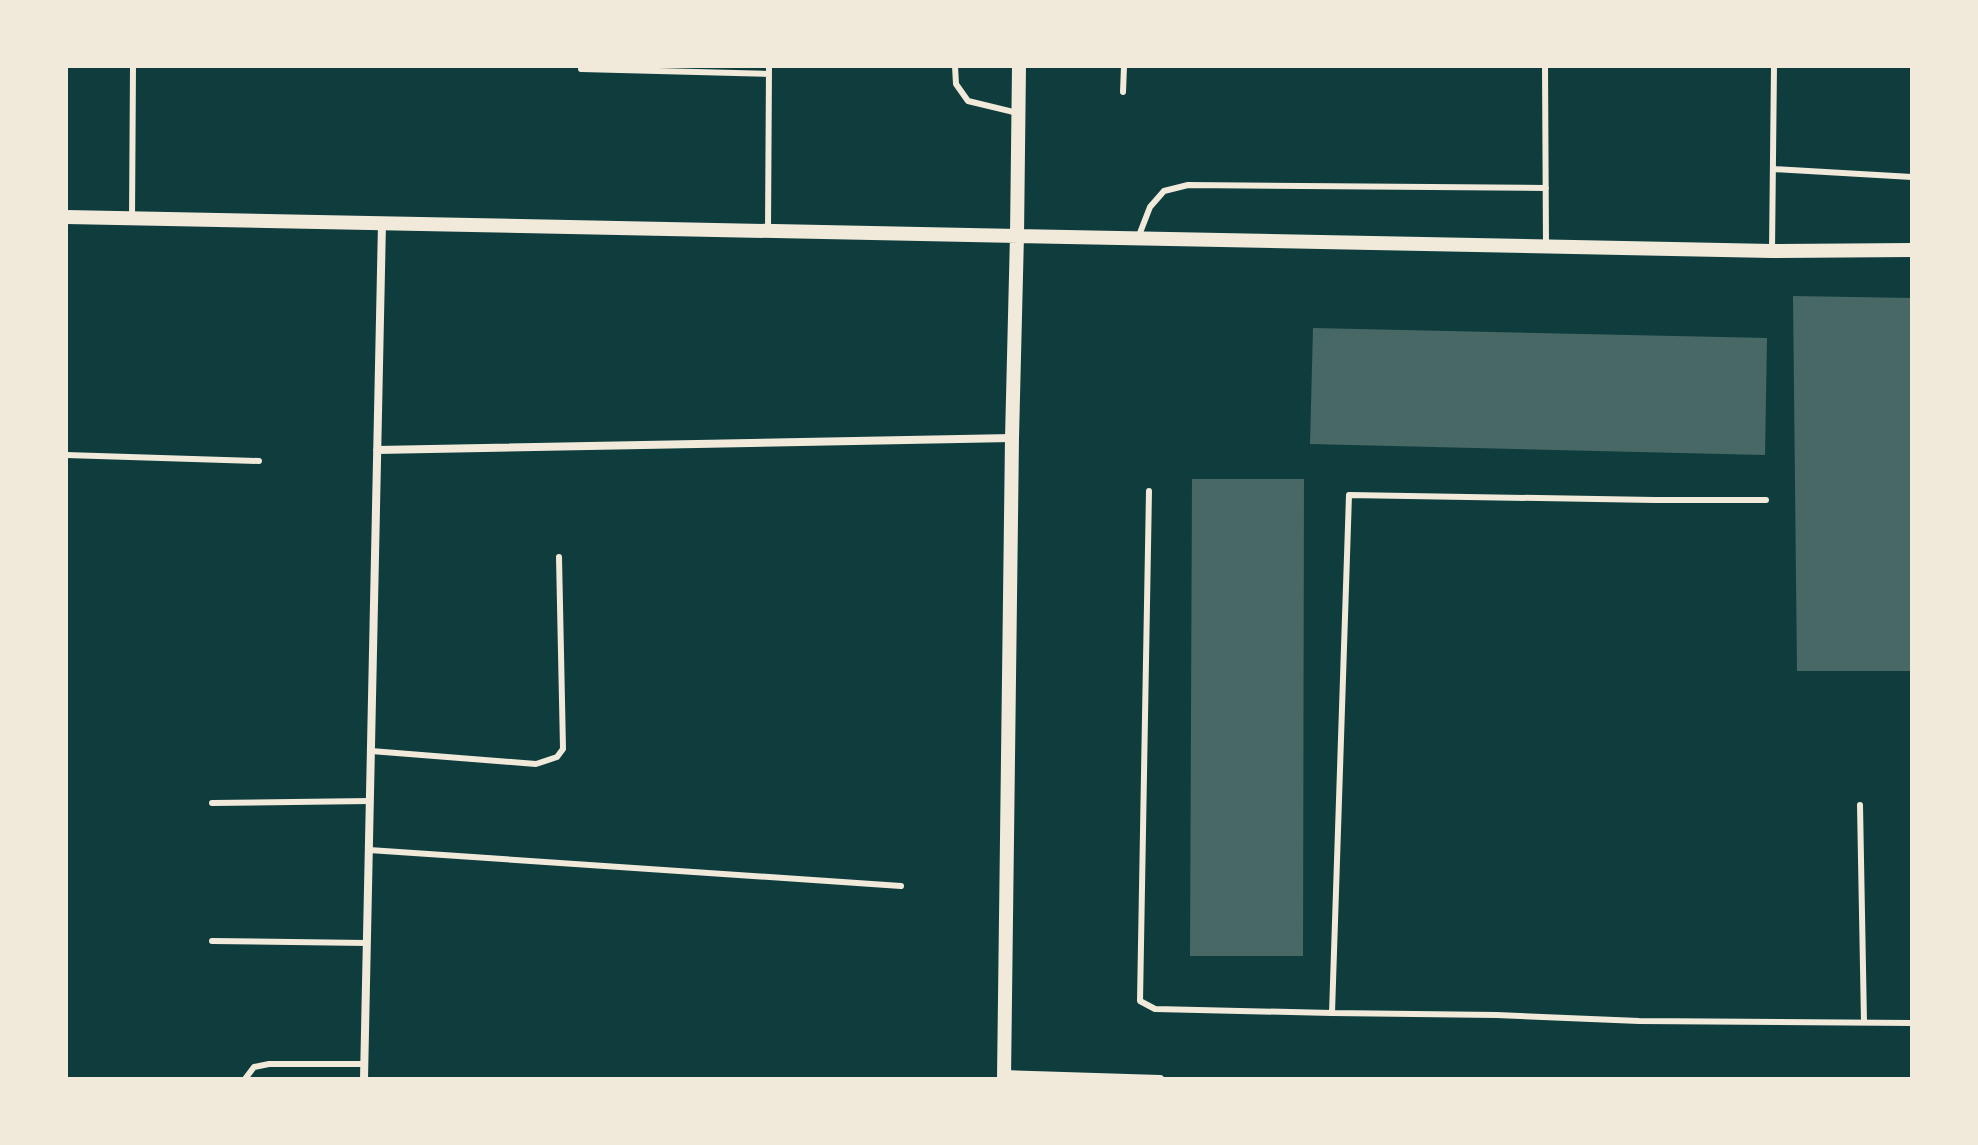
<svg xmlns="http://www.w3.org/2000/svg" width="1978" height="1145" font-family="'Nunito Sans',sans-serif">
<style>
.building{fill:#486865}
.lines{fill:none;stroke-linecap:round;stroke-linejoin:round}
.service{stroke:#f1e9da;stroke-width:6}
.minor{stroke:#f1e9da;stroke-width:8}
.tertiary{stroke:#f1e9da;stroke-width:14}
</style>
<rect width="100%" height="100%" fill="#0f3d3e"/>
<path class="building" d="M1793 296 1912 298V671H1797Z
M1313 328 1767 338 1765 455 1310 444Z
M1192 479H1304L1303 956H1190Z"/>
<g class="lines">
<path class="service" d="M955 66 956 84 968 101 1018 113
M1545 66 1546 246
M581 69 769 74
M1123 92 1124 66
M1773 169 1912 177
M132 218 133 66
M768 230 769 66
M1138 238 1150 207 1164 191 1188 185 1546 188
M1772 250 1774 66
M66 455 259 461
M1149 491 1140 1001 1155 1009 1332 1013
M1766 500H1655L1349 495 1332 1013 1497 1015 1639 1021 1912 1023
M371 751 536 764 557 757 563 749 559 557
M212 803 370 801
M1860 805 1864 1022
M369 850 901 886
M212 941 367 943
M245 1079 254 1067 269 1064H365"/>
<path class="minor" d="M377 450 1012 438
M1004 1074 1160 1079
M364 1079 382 223"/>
<path class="tertiary" d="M66 217 1772 251 1912 250
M1004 1079 1012 438 1017 235 1019 66"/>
</g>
<rect width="1978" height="1145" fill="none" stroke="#f1e9da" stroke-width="136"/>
</svg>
